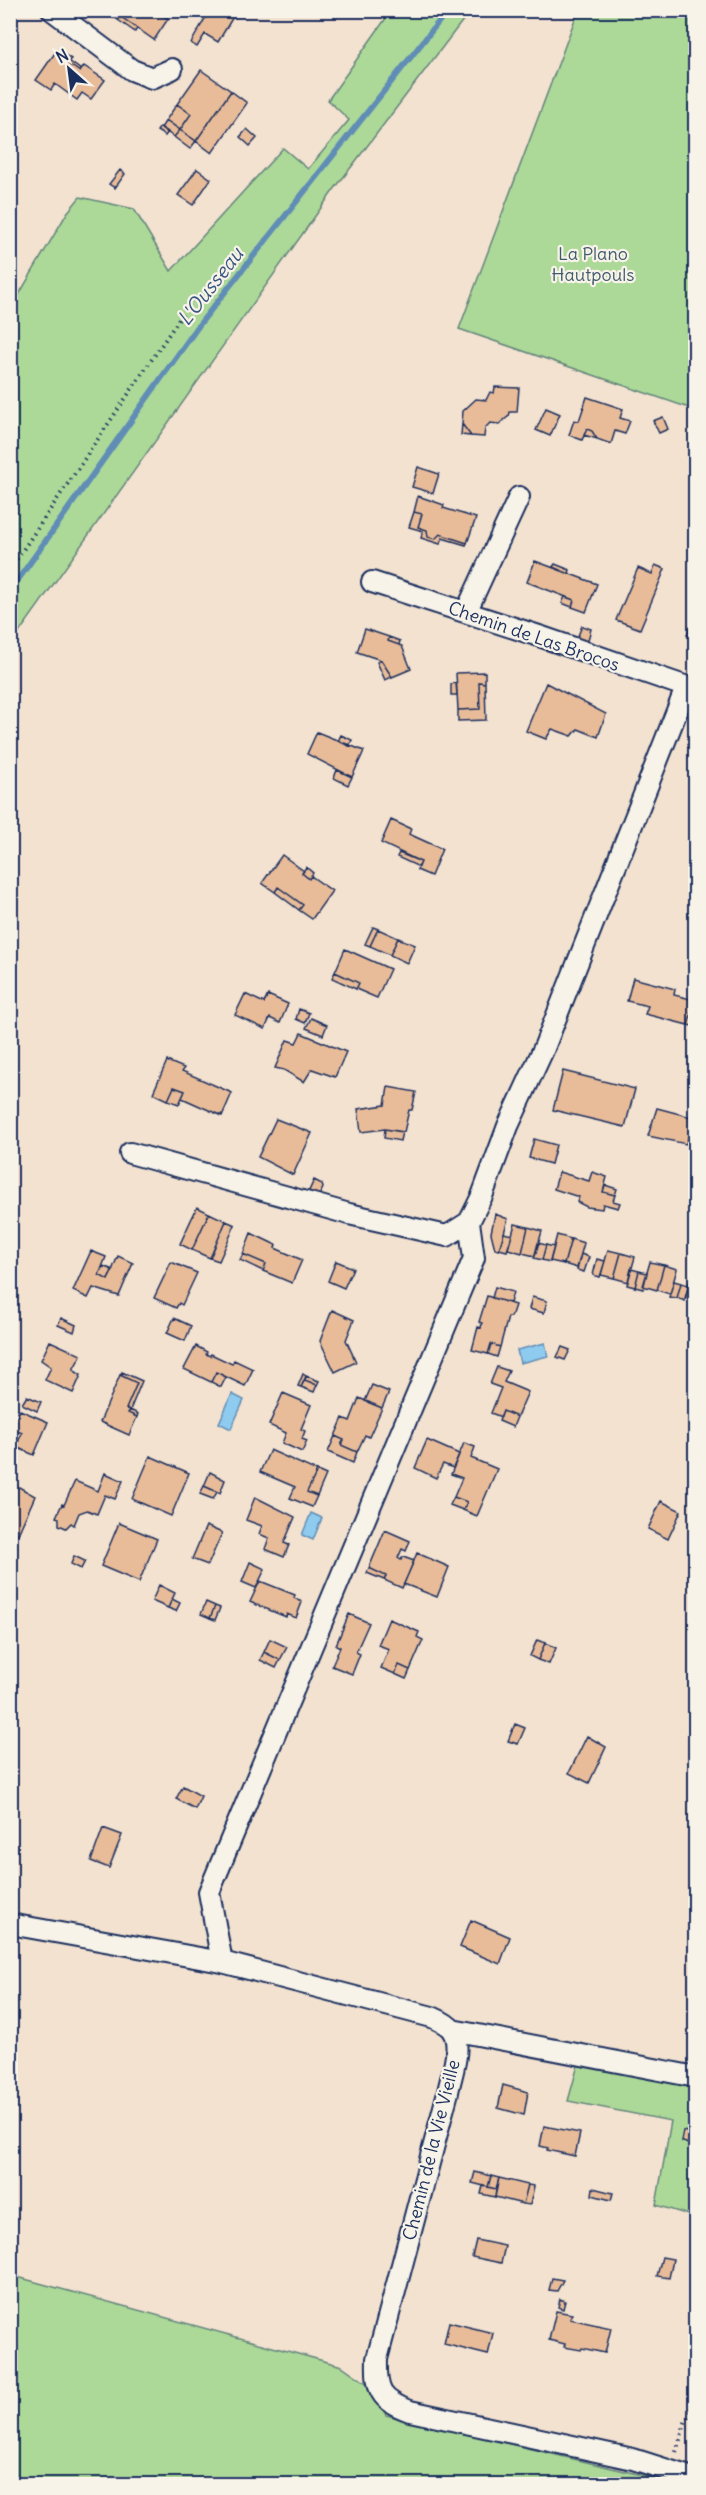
<svg xmlns="http://www.w3.org/2000/svg" width="706" height="2495" font-family="Delius,sans-serif">
<style>
.green{fill:#acd998;stroke:#64847b;stroke-width:1.5}
.water{fill:#8fcbef;stroke:#618db5;stroke-width:1.5}
.lines{fill:none;stroke-linecap:round;stroke-linejoin:round}
.stream{stroke:#618db5;stroke-width:6}
.building{fill:#e9bc99;stroke:#1b2f5e;stroke-width:1.5}
.street-casing{stroke:#1b2f5e;stroke-width:24}
.path{stroke:#1b2f5e;stroke-width:4;stroke-dasharray:1.5 4.5;stroke-linecap:butt}
.street{stroke:#f7f3e8;stroke-width:20}
.labels{text-anchor:middle;dominant-baseline:central;stroke-width:4.5;stroke-linejoin:round;paint-order:stroke}
.park-label{font-size:18px;fill:#3f5a6c;stroke:#f7f3e8}
.street-label{font-size:18px;fill:#1b2f5e;stroke:#f7f3e8}
.water-label{font-size:20px;font-style:italic;fill:#385682;stroke:#f7f3e8}
</style>
<rect width="100%" height="100%" fill="#f3e2d0"/>
<filter id="ink" filterUnits="userSpaceOnUse"><feTurbulence type="fractalNoise" baseFrequency=".0167" numOctaves="2"/><feDisplacementMap in="SourceGraphic" scale="12" xChannelSelector="R" yChannelSelector="G"/><feConvolveMatrix kernelMatrix="1 2 1 2 8 2 1 2 1" color-interpolation-filters="sRGB"/></filter>
<g filter="url(#ink)">
<path class="green" d="M391 11H470L333 191 11 644V308L67 213 80 197 134 209 171 271 283 148 308 169 349 120 328 100Z
M578 11H695V410L459 329Z
M578 2065 695 2086V2217L656 2205 671 2121 568 2101Z
M10 2275 342 2366 369 2385 386 2415 680 2484H11Z"/>
<path class="water" d="M545 1343 548 1356 520 1363 517 1350Z
M232 1394 244 1400 231 1429 219 1423Z
M311 1513 322 1518 313 1540 302 1535Z"/>
<g class="lines">
<path class="stream" d="M10 591 199 325 448 10"/>
</g>
<path class="building" d="M104 10H156L168 19 154 40 121 17 118 20Z
M210 10H237L218 42 205 34 197 47 191 43Z
M121 17 137 28 135 32 118 20Z
M57 50 71 59 67 63 80 72 84 66 105 80 91 99 82 93 77 100 55 84 51 90 36 80Z
M69 61 81 70 80 72 67 63Z
M201 70 231 91 196 141 180 130 191 114 177 104Z
M231 91 247 103 212 153 196 141Z
M177 104 191 114 180 130 166 120Z
M166 120 180 130 174 137 161 128Z
M160 127 168 132 165 136 157 131Z
M247 129 257 138 250 146 240 137Z
M180 130 196 141 190 149 174 137Z
M197 169 211 179 193 205 178 195Z
M120 170 125 174 115 188 109 184Z
M495 387 519 388 517 412H510L509 416 499 424 490 423 485 428 484 437 471 436 462 424 463 411 476 399 486 400 490 392 494 393Z
M587 397 623 409 620 418 630 421 625 434 615 431 611 444 597 439 592 431 587 429 582 440 569 435 574 420 579 421Z
M546 408 560 414 550 436 536 430Z
M663 417 668 429 659 433 653 421Z
M462 424 471 436 461 435Z
M587 429 592 431 597 439 584 435Z
M418 467 439 474 433 493 412 487Z
M418 496 444 505 443 508 476 518 467 543 440 534 435 539 428 537 427 530 418 527 422 514 414 512Z
M414 512 422 514 418 527 427 530 428 537 435 539 440 534 467 543 466 545 442 538 440 544 421 538 423 531 409 527Z
M535 561 597 584 586 612 572 607 574 600 527 582Z
M555 564 570 570 569 574 553 567Z
M655 565 665 569 640 629 616 620 638 568 652 574Z
M565 597 574 600 572 607 562 603Z
M695 615 696 616V638L687 635Z
M582 626 591 629 586 647 575 643Z
M365 629 389 637 388 641 402 646 411 669 392 677 381 660 357 652Z
M389 637 400 641 399 645 388 641Z
M381 660 392 677 385 680 377 662Z
M485 672V683L479 682 480 709 458 710 456 673Z
M479 682 485 683 486 720 458 721V710L480 709Z
M456 683 457 695H451V684Z
M546 683 606 714 598 737 578 729 572 736 552 729 546 739 526 731Z
M317 732 364 751 352 777 307 754Z
M341 735 352 740 349 746 338 741Z
M696 764V781L691 780Z
M337 770 352 777 348 785 334 778Z
M696 814V839L689 837Z
M391 820 411 829 409 834 442 849 431 876 417 870 421 862 381 843Z
M689 837 696 839V844L688 841Z
M399 853 421 862 419 867 397 857Z
M282 855 304 871 302 873 309 879 311 876 332 891 312 919 299 910 303 905 278 887 275 892 262 883Z
M306 867 313 873 309 879 302 873Z
M278 887 303 905 299 910 275 892Z
M373 927 378 929 370 946 365 944Z
M378 929 398 938 390 955 370 946Z
M398 938 415 945 407 963 390 955Z
M345 949 390 969 377 998 356 989 359 983 335 972Z
M335 972 359 983 356 989 332 978Z
M633 978 675 989 674 995 695 1000 688 1025 645 1014 648 1006 627 1001Z
M245 994 264 1003 268 995 288 1004 280 1023 270 1018 265 1029 235 1015Z
M695 1000H696V1027L688 1025Z
M299 1009 309 1013 305 1023 296 1019Z
M311 1018 327 1025 323 1035 306 1028Z
M301 1033 346 1052 335 1077 312 1069 304 1082 284 1070 275 1068 287 1040 296 1043Z
M167 1061 184 1068 182 1071 232 1093 222 1116 182 1098 185 1091 174 1087 168 1100 153 1093Z
M563 1071 635 1089 625 1127 553 1110Z
M174 1087 185 1091 179 1104 168 1100Z
M388 1087 416 1092 412 1110H409L404 1132 385 1129 361 1132 358 1109 385 1105Z
M657 1108 695 1118 686 1144 648 1136Z
M276 1119 312 1133 293 1175 258 1157Z
M385 1129 402 1132 400 1141 384 1138Z
M534 1139 556 1145 551 1164 529 1158Z
M559 1172 589 1181 592 1172 607 1177 603 1192 615 1195 613 1201 620 1203 618 1208 603 1204 602 1209 587 1207 577 1202 579 1197 554 1189Z
M314 1180 322 1184 323 1188 319 1196 309 1191Z
M605 1185 617 1189 615 1195 603 1192Z
M197 1207 209 1213 192 1250 180 1244Z
M209 1213 226 1221 210 1258 192 1250Z
M495 1214 508 1219 499 1250 495 1249 491 1233Z
M226 1221 235 1225 219 1261 210 1258Z
M515 1224 528 1227 522 1253 508 1249Z
M528 1227 542 1231 535 1256 522 1253Z
M251 1233 276 1245 275 1248 302 1260 292 1283 263 1271 266 1264 243 1254Z
M504 1233 512 1235 507 1251 499 1249Z
M557 1235 571 1239 564 1264 550 1261Z
M571 1239 584 1243 577 1268 564 1264Z
M538 1243 546 1245 542 1260 534 1258Z
M546 1245 554 1247 550 1262 542 1260Z
M608 1250 621 1253 614 1278 601 1275Z
M91 1251 106 1257 99 1275 108 1280 118 1256 133 1263 119 1296 93 1288 88 1298 73 1291Z
M621 1253 635 1257 628 1282 614 1278Z
M243 1254 266 1264 263 1271 240 1260Z
M581 1254 589 1257 584 1272 577 1270Z
M597 1259 605 1261 600 1277 593 1275Z
M336 1261 353 1268 344 1288 328 1281Z
M171 1262 197 1273 182 1305 179 1303 176 1308 154 1298Z
M650 1262 664 1265 657 1290 643 1286Z
M664 1265 677 1269 670 1294 657 1290Z
M103 1266 113 1270 108 1280 99 1275Z
M631 1269 639 1271 635 1287 627 1285Z
M639 1271 647 1273 643 1289 635 1287Z
M692 1273 696 1274V1301L685 1298Z
M674 1281 681 1283 677 1298 669 1297Z
M681 1283 689 1285 685 1301 677 1298Z
M495 1287 513 1292 510 1303 492 1298Z
M487 1296 515 1305 511 1317H508L500 1347 491 1344 488 1354 472 1350 478 1327 481 1328 482 1323 479 1322Z
M532 1297 547 1301 544 1313 529 1309Z
M332 1310 354 1320 346 1340 356 1362 335 1372 320 1341Z
M61 1318 76 1325 74 1332 58 1325Z
M174 1318 191 1326 185 1341 167 1333Z
M50 1341 81 1355 73 1370 81 1375 73 1393 45 1380 51 1367 41 1360Z
M491 1344 500 1347 497 1357 488 1354Z
M196 1346 207 1352 206 1354 210 1356 211 1354 232 1364 234 1360 253 1369 245 1386 216 1372 211 1382 184 1369Z
M562 1347 570 1350 565 1360 557 1357Z
M497 1367 509 1371 504 1382 528 1392 517 1417 503 1411 501 1417 491 1413 501 1388 490 1384Z
M122 1372 142 1381 130 1410 126 1409 137 1383 120 1375Z
M216 1372 226 1377 221 1387 211 1382Z
M303 1374 306 1376 301 1387 298 1386Z
M120 1375 137 1383 126 1409 130 1410 128 1413 137 1417 129 1435 100 1422Z
M306 1376 319 1381 317 1385 305 1380Z
M305 1380 317 1385 314 1392 301 1387Z
M372 1385 389 1392 382 1408 365 1401Z
M283 1393 311 1405 301 1429 305 1431 302 1439 307 1441 302 1452 282 1443 286 1433 269 1425Z
M27 1396 41 1402 37 1411 22 1404Z
M359 1398 382 1408 369 1437 365 1435 357 1452 341 1445 344 1440 335 1436 343 1418 350 1421Z
M20 1410 48 1422 34 1455 16 1447 22 1433 12 1429Z
M130 1410 138 1414 137 1417 128 1413Z
M503 1411 517 1417 513 1427 499 1421Z
M335 1436 344 1440 341 1445 357 1452 353 1463 328 1452Z
M427 1440 459 1454 453 1468 443 1464 436 1478 415 1468Z
M464 1443 475 1447 471 1458 497 1469 477 1516 463 1510 467 1502 454 1497 462 1478 451 1474Z
M270 1450 317 1471 307 1492 317 1496 312 1507 290 1498 295 1487 260 1472Z
M150 1456 189 1473 171 1516 132 1499Z
M317 1471 326 1475 317 1496 307 1492Z
M210 1472 225 1480 220 1493 204 1486Z
M105 1473 123 1481 115 1499 105 1495 97 1514 87 1510 79 1513 74 1525 71 1523 66 1528 59 1525V1518L56 1517 62 1504 64 1505 75 1481 98 1491Z
M10 1482 35 1496 18 1534 10 1531Z
M204 1486 217 1492 213 1499 200 1494Z
M255 1497 295 1517 284 1543 289 1545 284 1557 265 1549 269 1538 259 1534 262 1526 246 1520Z
M454 1497 467 1502 463 1510 450 1505Z
M661 1501 681 1511 668 1539 648 1529Z
M119 1523 157 1539 139 1582 101 1566Z
M206 1526 222 1533 208 1565 192 1559Z
M385 1530 410 1541 406 1551 402 1549 398 1558 401 1560 403 1557 414 1561 402 1588 384 1580 386 1576 369 1568Z
M417 1553 449 1567 437 1597 404 1584Z
M74 1556 85 1561 81 1569 71 1564Z
M250 1562 265 1569 256 1588 242 1582Z
M369 1568 386 1576 384 1580 367 1573Z
M260 1581 295 1595 294 1598 302 1602 296 1618 287 1614 286 1617 250 1602Z
M159 1585 175 1593 168 1608 152 1601Z
M172 1599 180 1603 176 1611 168 1608Z
M206 1602 215 1606 210 1618 201 1614Z
M215 1606 220 1608 215 1620 210 1618Z
M349 1614 369 1623 356 1652 360 1654 352 1674 332 1666 340 1647 336 1645Z
M389 1619 419 1632 417 1637 423 1640 410 1670 399 1665 395 1674 381 1668 389 1649 378 1645Z
M270 1639 287 1647 280 1660 264 1652Z
M537 1640 545 1643 538 1660 530 1656Z
M545 1643 556 1648 549 1664 538 1660Z
M264 1652 280 1660 276 1668 260 1660Z
M399 1665 410 1670 406 1679 395 1674Z
M515 1724 525 1728 518 1744 508 1741Z
M587 1736 606 1747 589 1783 569 1773Z
M183 1786 201 1796 195 1809 176 1799Z
M103 1828 122 1835 109 1868 91 1861Z
M471 1920 510 1937 500 1964 460 1947Z
M503 2085 528 2092 524 2115 498 2108Z
M544 2126 580 2133 575 2156 547 2150 548 2148 540 2146Z
M683 2131 692 2133 688 2144 681 2141Z
M475 2172 491 2176 488 2187 472 2183Z
M491 2176 499 2178 496 2189 488 2187Z
M499 2178 528 2185 523 2204 495 2197Z
M528 2185 534 2186 530 2205 523 2204Z
M483 2186 496 2189 495 2197 481 2194Z
M593 2188 613 2193 611 2200 592 2195Z
M476 2240 505 2246 501 2263 472 2257Z
M662 2257 673 2259 669 2278 657 2276Z
M552 2278 563 2280 557 2291 549 2290Z
M560 2299 565 2301 563 2309 558 2307Z
M556 2311 572 2314 570 2319 611 2328 605 2353 582 2348 581 2350 564 2347 565 2344 549 2340Z
M449 2322 493 2333 488 2355 444 2344Z"/>
<g class="lines">
<g class="street-casing">
<path id="street" d="M52 10 132 70 152 78 172 69
M372 582 542 637 696 690
M466 612 519 497
M130 1153 349 1214 447 1236 469 1222
M10 1924 222 1962 432 2017C439 2020 448 2024 452 2030 463 2046 451 2075 448 2092L377 2359C376 2391 380 2400 410 2411L633 2459 696 2479
M222 1962 209 1892 474 1258 469 1222 482 1196 508 1126 544 1048 686 688
M452 2030 696 2077"/>
</g>
<path class="path" d="M10 569 192 300
M676 2452 686 2420 696 2404"/>
<use href="#street" class="street"/>
</g>
</g>
<g class="labels">
<g class="park-label">
<text x="593" y="253">La Plano<tspan x="593" dy="21">Hautpouls</tspan></text>
</g>
<g class="street-label">
<text transform="translate(534 636) rotate(19)">Chemin de Las Brocos</text>
<text transform="translate(431 2150) rotate(-76)">Chemin de la Vie Vieille</text>
</g>
<g class="water-label">
<text transform="translate(210 286) rotate(-52)">L'Ousseau</text>
</g>
</g>
<rect width="706" height="2495" fill="none" stroke="#f7f3e8" stroke-width="36"/>
<rect x="18" y="18" width="670" height="2459" fill="none" stroke="#1b2f5e" stroke-width="2" filter="url(#ink)"/>
<g transform="translate(69 69) rotate(332)" stroke="#f7f3e8" stroke-width="4.5" paint-order="stroke">
<path d="M0-4.5L10 22L0 15L-10 22Z" fill="#1b2f5e"/>
<text y="-9" font-size="16" font-weight="bold" text-anchor="middle" fill="#1b2f5e">N</text>
</g>
</svg>
